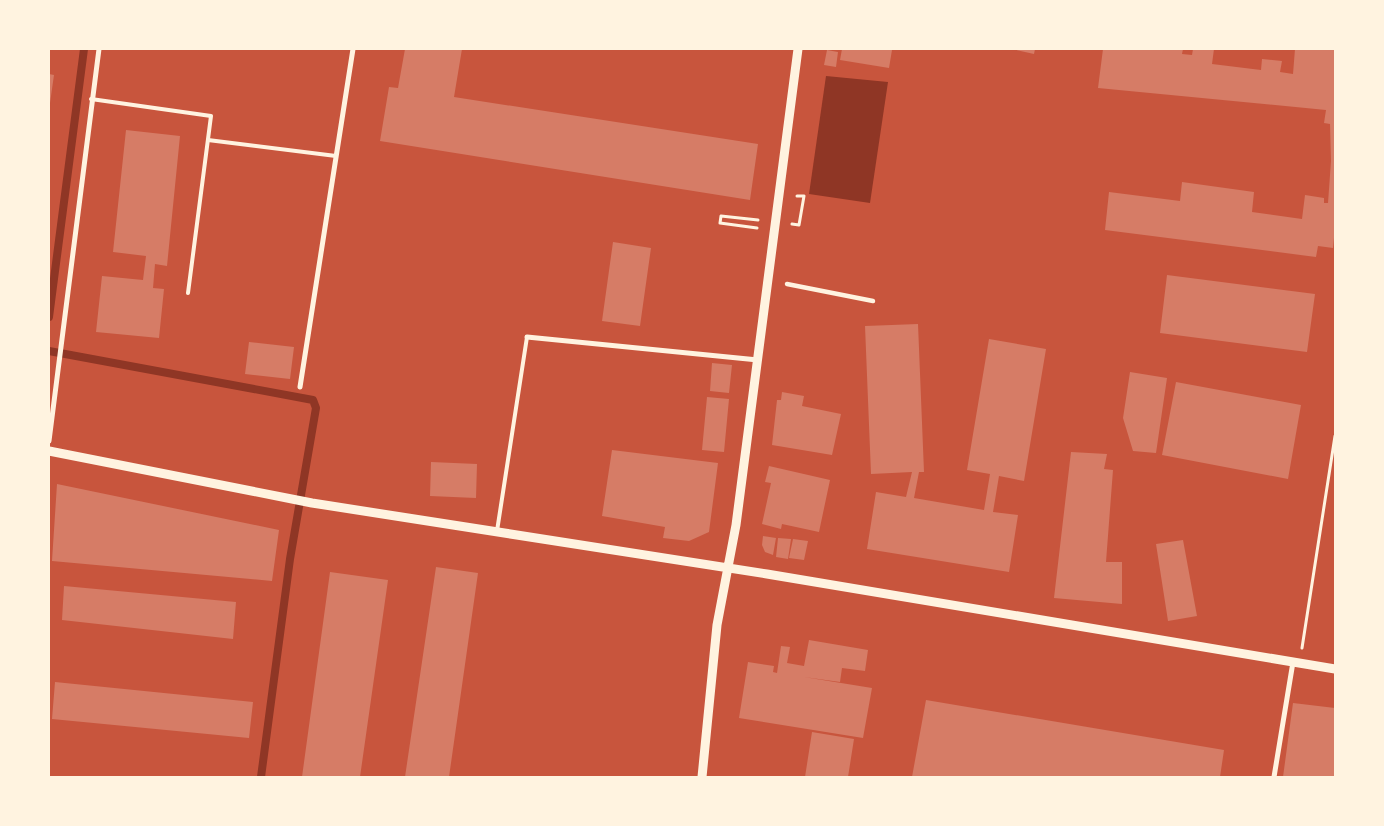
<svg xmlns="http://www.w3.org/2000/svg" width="1384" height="826" font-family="'Work Sans',sans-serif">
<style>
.water{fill:#8f3625}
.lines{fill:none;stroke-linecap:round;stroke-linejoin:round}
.stream{stroke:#8f3625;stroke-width:8}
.building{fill:#d67c66}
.path{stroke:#fff3e0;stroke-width:3}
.service{stroke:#fff3e0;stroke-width:4}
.pedestrian{stroke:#fff3e0;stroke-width:4.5}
.minor{stroke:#fff3e0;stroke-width:5}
.tertiary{stroke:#fff3e0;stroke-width:9}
</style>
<rect width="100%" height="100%" fill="#c8553d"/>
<path class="water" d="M826 76 888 82 870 203 809 194Z"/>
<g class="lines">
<path class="stream" d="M49 317 84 49
M49 351 313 400 316 408 290 559 261 777"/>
</g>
<path class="building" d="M405 49H462L454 97 758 144 750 200 380 141 389 87 398 88Z
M842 49 892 50 889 68 840 60Z
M1012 49H1035L1034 54Z
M1103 49H1183L1182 54 1192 55 1193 49H1214L1212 64 1261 70 1262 59 1282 61 1280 72 1293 74 1295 49H1335V228L1333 248 1318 246 1316 257 1105 230 1109 192 1180 201 1182 182 1254 192 1252 212 1302 219 1305 195 1324 198V203H1328L1331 161 1330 124 1324 123 1326 110 1098 88Z
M827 50 838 52 836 67 824 65Z
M49 74 54 75 50 103H49Z
M126 130 180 136 167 266 155 264 153 288 164 289 159 338 96 332 102 276 143 280 146 256 113 252Z
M613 242 651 248 640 326 602 321Z
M1167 275 1315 294 1307 352 1160 333Z
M918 324 924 472H919L914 498 984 510 990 474 967 470 989 339 1046 349 1024 481 999 476 993 512 1018 515 1009 572 867 549 876 492 906 497 912 472 871 474 865 326Z
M249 342 294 347 290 379 245 374Z
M712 363 732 365 729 393 710 391Z
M1130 372 1167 378 1156 453 1133 451 1123 418Z
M1176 382 1301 405 1288 479 1162 455Z
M782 392 804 396 802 406 841 414 832 455 772 445 777 400H781Z
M707 397 729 399 724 452 702 450Z
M612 450 718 463 709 532 689 541 663 538 665 527 602 516Z
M1071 452 1107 454 1104 469 1113 470 1106 562H1122V604L1054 598Z
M431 462 477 464 476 498 430 496Z
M769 466 830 480 819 532 782 524 781 529 762 524 771 483 765 482Z
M57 484 279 530 272 581 52 561Z
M763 536 776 538 773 555 765 552 762 545Z
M778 538 791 539 788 559 776 557Z
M793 539 808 541 804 560 789 558Z
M1183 540 1197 616 1168 621 1156 544Z
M436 567 478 573 449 777H405Z
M330 572 388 580 360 777H302Z
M64 586 236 602 233 639 62 620Z
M809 640 868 650 865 671 842 668 840 682 804 677 872 688 863 738 739 718 748 662 774 666 773 672 777 673 781 646 790 647 787 663 804 666Z
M55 682 253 702 249 738 52 719Z
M926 700 1224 750 1220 777H912Z
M1293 703 1335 708V777H1283Z
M812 732 854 739 848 777H805Z"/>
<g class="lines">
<path class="path" d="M792 224 799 225 804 196H797
M757 228 720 223 721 216 758 220
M1302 648 1335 436"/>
<path class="service" d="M91 99 211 116 188 293
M208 140 336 156
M497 531 527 337"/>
<path class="pedestrian" d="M787 284 873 301"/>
<path class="minor" d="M527 337 758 360
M300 387 353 49
M49 441 99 49
M1274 777 1293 662"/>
<path class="tertiary" d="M49 451 312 503 767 574 1335 669
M702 777 717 625 736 525 798 49"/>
</g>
<rect width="1384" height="826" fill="none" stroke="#fff3e0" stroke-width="100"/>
</svg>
